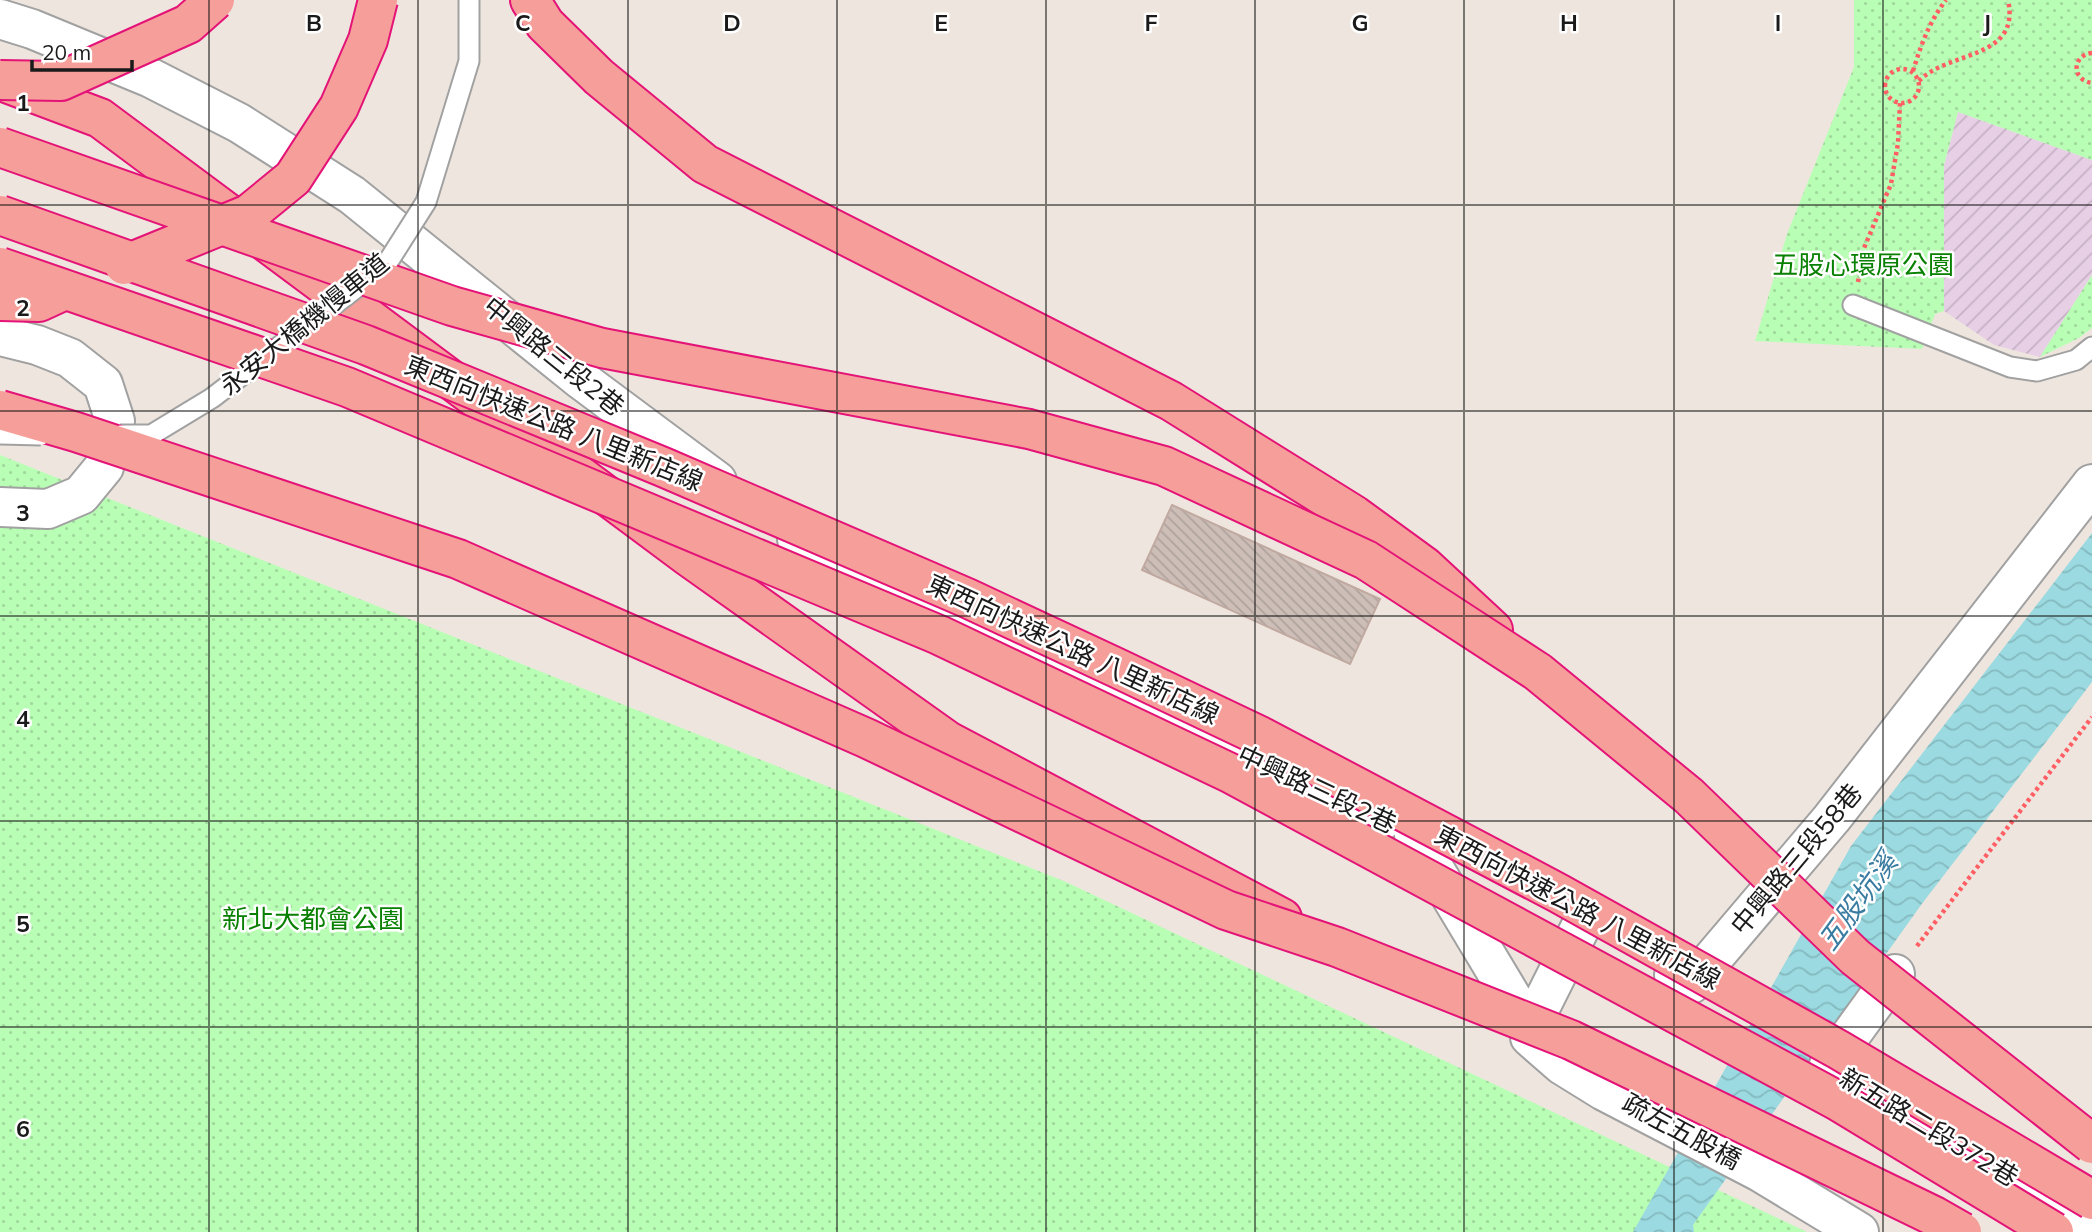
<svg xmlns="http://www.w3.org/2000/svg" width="2092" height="1232" font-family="Mulish,'Noto Sans TC',sans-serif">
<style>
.industrial{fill:url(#industrial-furrows)}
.park{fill:url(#park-dots)}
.water{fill:url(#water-waves)}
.building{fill:url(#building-back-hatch);stroke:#c0a9a0;stroke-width:2}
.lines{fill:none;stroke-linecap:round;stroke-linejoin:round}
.service-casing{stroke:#a1a1a1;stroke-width:23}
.minor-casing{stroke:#a1a1a1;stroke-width:42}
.tertiary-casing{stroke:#a1a1a1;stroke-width:42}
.trunk-casing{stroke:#e41377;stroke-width:42}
.path{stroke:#ff5e64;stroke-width:4.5;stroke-dasharray:3.5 3.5;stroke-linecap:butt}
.service{stroke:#fff;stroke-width:19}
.minor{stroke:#fff;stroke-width:38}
.tertiary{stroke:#fff;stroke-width:38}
.trunk{stroke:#f69f9a;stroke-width:38}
.service-bridge-casing{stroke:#a1a1a1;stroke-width:23;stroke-linecap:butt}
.trunk-bridge-casing{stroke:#e41377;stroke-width:42;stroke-linecap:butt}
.service-bridge{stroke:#fff;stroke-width:19}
.trunk-bridge{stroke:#f69f9a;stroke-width:38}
.grid{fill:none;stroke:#1a1a1a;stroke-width:2;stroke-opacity:0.55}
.labels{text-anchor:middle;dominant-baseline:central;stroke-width:5;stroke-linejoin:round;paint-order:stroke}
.park-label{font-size:26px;fill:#088001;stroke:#fff}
.street-label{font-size:26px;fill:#1a1a1a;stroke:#fff}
.water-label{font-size:28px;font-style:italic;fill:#3a7ca1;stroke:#fff}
.grid-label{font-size:23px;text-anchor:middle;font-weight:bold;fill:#1a1a1a;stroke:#fff;stroke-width:5;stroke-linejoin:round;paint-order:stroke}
</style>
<defs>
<pattern id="industrial-furrows" width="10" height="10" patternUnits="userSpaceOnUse" patternTransform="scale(1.75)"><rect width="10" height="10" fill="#e7cfe6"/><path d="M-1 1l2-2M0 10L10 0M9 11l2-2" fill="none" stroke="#c6b1c5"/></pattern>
<pattern id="park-dots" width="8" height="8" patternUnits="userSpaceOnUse" patternTransform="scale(1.75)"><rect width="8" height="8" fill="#b9feb5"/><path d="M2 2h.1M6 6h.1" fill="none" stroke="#9ed99b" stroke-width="1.8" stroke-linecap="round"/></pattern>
<pattern id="water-waves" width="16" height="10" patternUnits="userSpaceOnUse" patternTransform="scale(1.75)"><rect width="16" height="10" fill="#9adae0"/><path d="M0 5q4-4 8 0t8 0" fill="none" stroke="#84bac0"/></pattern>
<pattern id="building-back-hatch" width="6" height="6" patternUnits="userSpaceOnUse" patternTransform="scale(1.75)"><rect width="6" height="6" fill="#cdbeb7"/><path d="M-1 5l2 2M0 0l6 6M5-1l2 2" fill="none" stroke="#afa39d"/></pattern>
</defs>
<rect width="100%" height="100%" fill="#eee6de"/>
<path class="industrial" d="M1958 112 2092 160V275L2040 357 1994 345 1944 311V165Z"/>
<path class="park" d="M1854 0H2092V160L1958 112 1944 165V311L1935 314 1922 349 1755 341 1787 234 1854 67Z
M2092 275V328L2079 338 2040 357Z
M0 455 1066 882 1807 1232H0Z"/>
<path class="water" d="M2092 533V682L1921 905 1693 1225 1694 1232H1633L1851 846Z"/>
<path class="building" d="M1172 505 1380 599 1350 664 1142 570Z"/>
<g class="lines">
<g class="service-casing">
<path id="service" d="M1853 305 2010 367 2037 371 2076 360 2092 347"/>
</g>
<g class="minor-casing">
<path id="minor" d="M0 19 32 29 151 78 239 123 352 195 580 379 717 481
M797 539 863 577 1029 651 1383 820
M1414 835 1530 1028V1037L1562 1065 1604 1091 1760 1172 1859 1232
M1895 974 1829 1065 2033 1190 2092 1221
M1674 975 1691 984 1832 818 2092 484
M1530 1028 1581 926"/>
</g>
<g class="tertiary-casing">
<path id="tertiary" d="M0 336 37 345 70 358 103 384 115 421 104 467 81 495 48 509 0 507"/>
</g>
<g class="trunk-casing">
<path id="trunk" d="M530 0 545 24 599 77 705 164 1171 401 1354 515 1424 566 1493 630
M4 82 100 118 689 557 948 741 1282 918"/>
</g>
<path class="path" d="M2092 53C2072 55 2071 80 2092 83
M1885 86a17 17 0 1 1 34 0a17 17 0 1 1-34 0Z
M1913 71C1921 45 1929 22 1946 0
M1919 81C1949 50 2021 60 2008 0
M1858 282 1864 248 1891 184 1898 143 1900 103
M1917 946 2092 717"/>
<use href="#service" class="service"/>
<use href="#minor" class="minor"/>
<use href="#tertiary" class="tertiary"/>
<use href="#trunk" class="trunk"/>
<g class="service-bridge-casing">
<path id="service-bridge" d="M0 434 41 435
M120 435H151L212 398 386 265 426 202 469 61V0"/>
</g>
<g class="trunk-bridge-casing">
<path id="trunk-bridge" d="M0 80 61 81 188 24 215 0
M0 147 452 306 602 348 1029 429 1164 466 1366 560 1538 672 1689 796 1855 957 2092 1144
M0 215 366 345 663 467 967 598 1117 668 1260 736 1558 893 1839 1050 2092 1200
M124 265 249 214 293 178 339 107 368 40 378 0
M0 267 347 387 939 635 1230 773 1838 1101 2054 1232
M0 301 39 302 65 290
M0 410 76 432 458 559 866 738 1226 910 1337 947 1571 1040 1934 1216 1962 1232"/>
</g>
<use href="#service-bridge" class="service-bridge"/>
<use href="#trunk-bridge" class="trunk-bridge"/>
</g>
<path class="grid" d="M209 0V1232M418 0V1232M628 0V1232M837 0V1232M1046 0V1232M1255 0V1232M1464 0V1232M1674 0V1232M1883 0V1232M0 205H2092M0 411H2092M0 616H2092M0 821H2092M0 1027H2092"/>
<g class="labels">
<g class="park-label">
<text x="1863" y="264">五股心環原公園</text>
<text x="313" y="918">新北大都會公園</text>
</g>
<g class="street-label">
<text transform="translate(304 324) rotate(-39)">永安大橋機慢車道</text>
<text transform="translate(554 356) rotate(39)">中興路三段2巷</text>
<text transform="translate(554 423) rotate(22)">東西向快速公路 八里新店線</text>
<text transform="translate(1073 649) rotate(25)">東西向快速公路 八里新店線</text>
<text transform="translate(1317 789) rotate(25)">中興路三段2巷</text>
<text transform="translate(1796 859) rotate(-50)">中興路三段58巷</text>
<text transform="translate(1578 907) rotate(28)">東西向快速公路 八里新店線</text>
<text transform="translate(1929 1127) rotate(31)">新五路二段372巷</text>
<text transform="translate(1682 1131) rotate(28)">疏左五股橋</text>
</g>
<g class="water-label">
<text transform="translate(1857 901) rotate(-54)">五股坑溪</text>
</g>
</g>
<g class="grid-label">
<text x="314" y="31">B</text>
<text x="523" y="31">C</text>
<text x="732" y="31">D</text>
<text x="941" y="31">E</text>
<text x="1151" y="31">F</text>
<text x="1360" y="31">G</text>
<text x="1569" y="31">H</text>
<text x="1778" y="31">I</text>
<text x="1987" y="31">J</text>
<text x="23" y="111">1</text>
<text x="23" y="316">2</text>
<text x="23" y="521">3</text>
<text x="23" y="727">4</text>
<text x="23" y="932">5</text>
<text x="23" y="1137">6</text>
</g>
<path d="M32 60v10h100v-10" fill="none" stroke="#1a1a1a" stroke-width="3.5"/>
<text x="42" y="60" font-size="21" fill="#1a1a1a" stroke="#ffffff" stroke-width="5" paint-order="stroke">20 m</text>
</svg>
